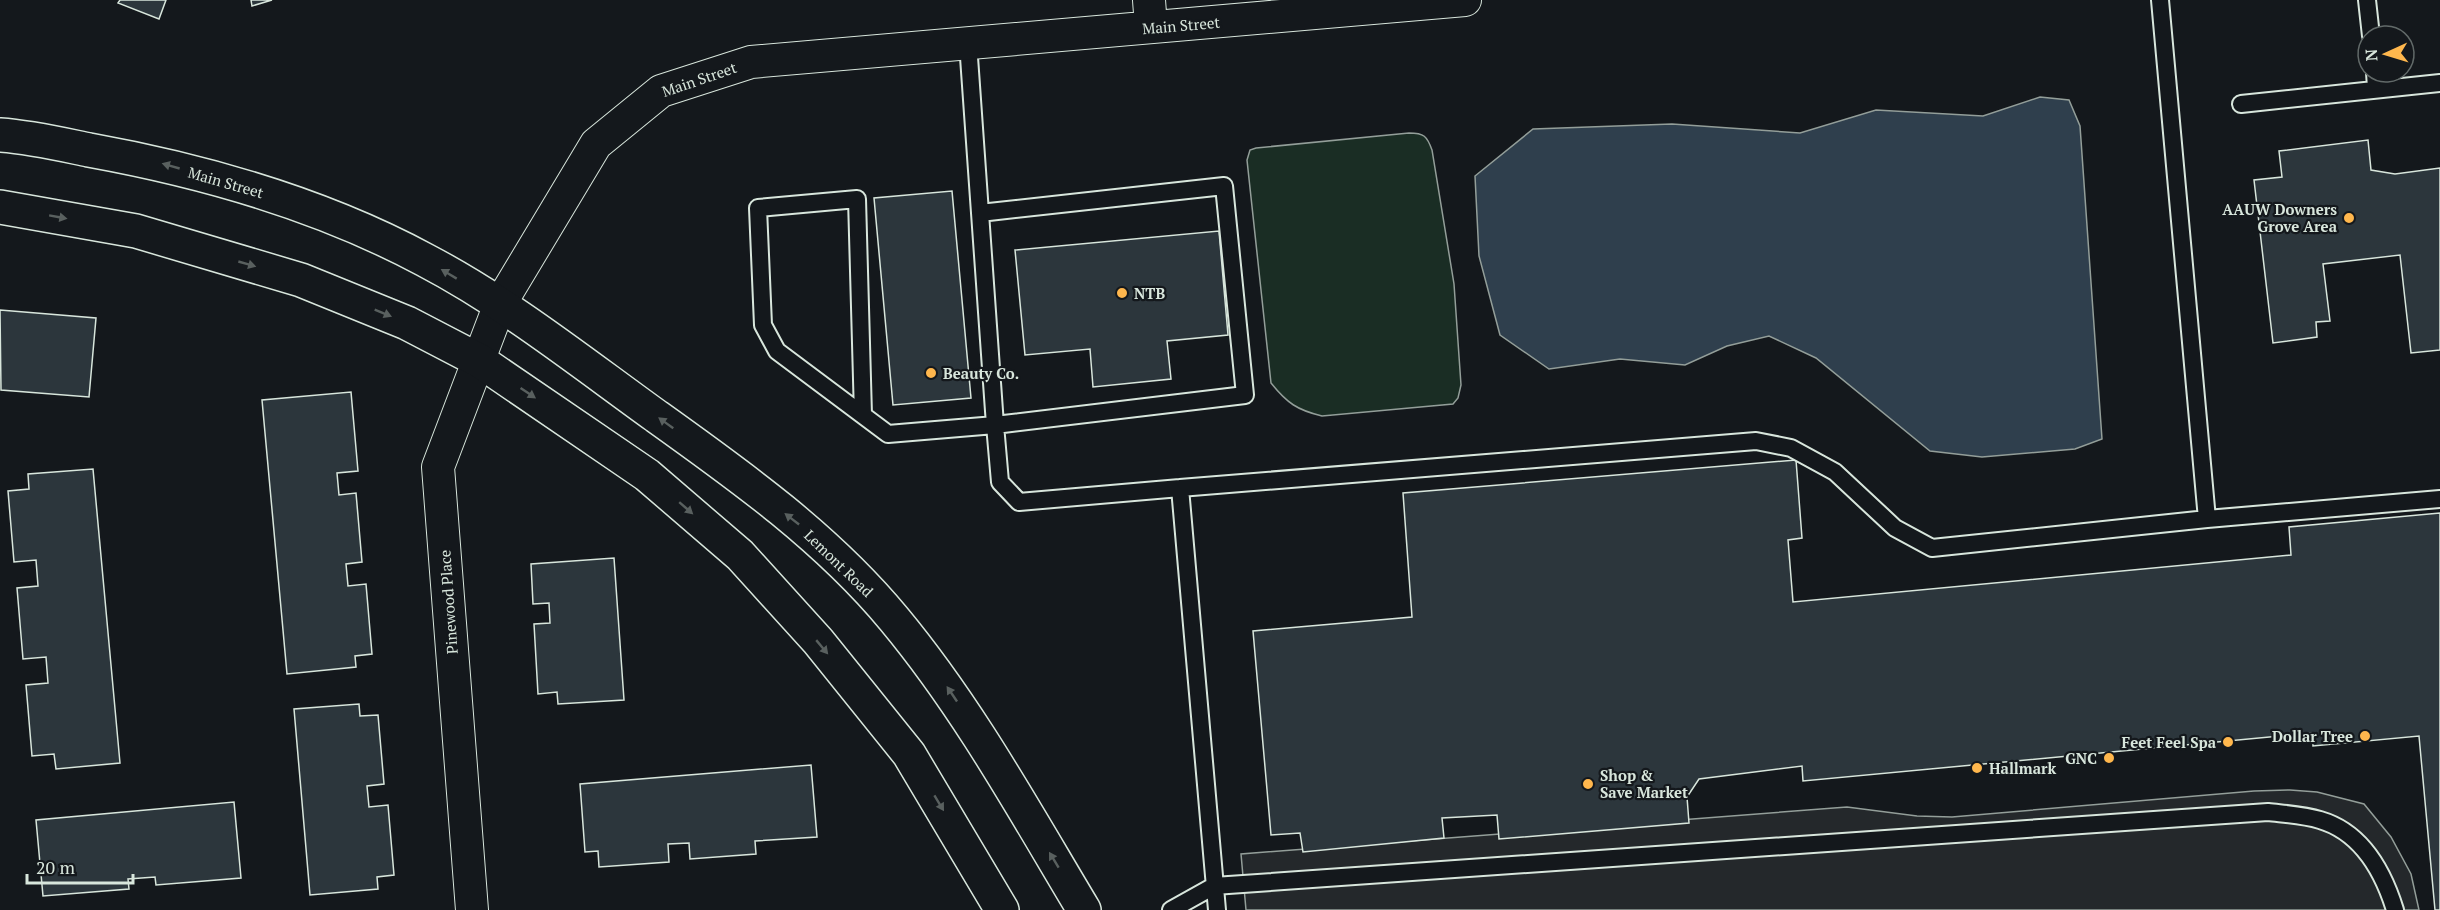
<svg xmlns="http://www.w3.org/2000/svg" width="2440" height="910" font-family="'PT Serif',serif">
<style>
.green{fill:#1a2d24;stroke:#939e99;stroke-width:1.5}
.parking{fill:#24282b;stroke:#939e99;stroke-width:1.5}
.water{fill:#2f3f4d;stroke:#939e99;stroke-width:1.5}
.building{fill:#2c363c;stroke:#d8e6dc;stroke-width:1.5}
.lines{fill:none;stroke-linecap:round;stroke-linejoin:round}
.service-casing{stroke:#d8e6dc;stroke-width:20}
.minor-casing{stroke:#d8e6dc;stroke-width:34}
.secondary-casing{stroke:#d8e6dc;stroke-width:36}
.service{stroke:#14181c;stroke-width:16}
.minor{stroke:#14181c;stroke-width:32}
.secondary{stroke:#14181c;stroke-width:33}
.oneway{fill:#59605f}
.poi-dot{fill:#ffb74d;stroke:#14181c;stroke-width:2}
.labels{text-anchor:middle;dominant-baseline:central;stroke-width:4.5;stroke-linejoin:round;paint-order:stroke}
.street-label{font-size:15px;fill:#d8e6dc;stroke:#14181c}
.poi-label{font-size:15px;font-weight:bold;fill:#d8e6dc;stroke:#14181c;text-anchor:end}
</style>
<rect width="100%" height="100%" fill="#14181c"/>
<path class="green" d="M1409 133C1424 133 1427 136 1432 150L1454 284 1461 385 1458 398 1453 404 1322 416C1297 410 1287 403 1271 383L1247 160 1250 150 1256 148Z"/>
<path class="parking" d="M2290 790 2317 792 2364 804 2391 837 2411 874 2419 910H1246L1241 854 1847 807 1917 816 1952 817 2254 791Z"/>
<path class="water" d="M2040 97 2069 100 2080 126 2102 439 2075 449 1982 457 1930 451 1816 358 1769 336 1727 346 1685 365 1620 359 1549 369 1500 335 1479 256 1475 176 1533 129 1672 124 1800 133 1876 110 1983 116Z"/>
<path class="building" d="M120 0H166L159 19 118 3Z
M251 0H272L252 6Z
M2368 140 2371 170 2395 174 2440 168V350L2411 353 2400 255 2323 264 2330 321 2316 322 2317 337 2273 343 2254 180 2282 177 2279 151Z
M952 191 971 398 893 405 874 198Z
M1219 231 1228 335 1167 341 1171 379 1093 387 1090 349 1025 355 1015 250Z
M0 310 96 318 89 397 1 390Z
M351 392 358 471 337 473 339 495 356 493 362 562 346 564 348 586 366 584 372 654 355 656 356 667 287 674 262 400Z
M1796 460 1802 538 1788 540 1793 602 2291 555 2289 527 2440 513V910H2435L2419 736 2313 746 2312 733 1803 781 1802 766 1699 779 1687 797 1689 823 1499 839 1497 815 1442 818 1444 838 1303 852 1300 833 1271 835 1253 631 1412 617 1403 493Z
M93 469 120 763 56 769 54 754 32 756 26 685 48 683 46 657 23 659 17 588 38 586 36 560 14 562 8 491 29 489 28 474Z
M614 558 624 700 558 704 557 692 538 694 534 624 550 623 549 603 533 604 531 564Z
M359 704 360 716 378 715 384 784 367 786 369 807 388 805 394 875 377 877 378 889 310 895 294 709Z
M811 765 817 837 755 841 756 854 690 859 689 843 668 844 669 862 599 867 598 851 585 852 580 784Z
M234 802 241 878 156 885 155 877 128 879 129 889 43 896 36 820Z"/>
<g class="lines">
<g class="service-casing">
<path id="service" d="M2160 0 2207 519
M2367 0 2371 36
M2375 72 2376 89
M2241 104 2440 83
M980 213 1224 186 1245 395 995 425 1000 482 1019 502 1180 488
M863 415 857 199 758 208 763 325 777 351 888 434 995 425 968 43
M1171 910 1214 886 2268 812C2285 814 2304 815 2320 820 2361 832 2383 871 2395 910
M1217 910 1180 488 1756 441 1791 448 1835 472 1895 528 1932 548 2207 519 2440 499"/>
</g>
<g class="minor-casing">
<path id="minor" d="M1149 0 1151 27
M472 910 438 467 500 304 596 144 661 91 751 62 1465 0"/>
</g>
<g class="secondary-casing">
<path id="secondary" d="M0 135C30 137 60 144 89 150 205 171 321 204 425 260 507 303 581 362 656 416 740 476 827 538 894 619 968 708 1024 810 1084 910
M0 207 136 231 301 280 407 323 480 361 647 475 740 555 818 641 909 754 1002 910"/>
</g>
<use href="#service" class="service"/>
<use href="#minor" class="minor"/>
<use href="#secondary" class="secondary"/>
</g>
<defs><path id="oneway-solid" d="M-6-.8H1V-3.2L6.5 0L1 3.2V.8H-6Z" transform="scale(1.5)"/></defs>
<g class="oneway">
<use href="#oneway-solid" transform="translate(171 166) rotate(-164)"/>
<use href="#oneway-solid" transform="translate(58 217) rotate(10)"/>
<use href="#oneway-solid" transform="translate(247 264) rotate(16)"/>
<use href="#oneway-solid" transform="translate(449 274) rotate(-149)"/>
<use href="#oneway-solid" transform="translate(383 313) rotate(22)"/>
<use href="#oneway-solid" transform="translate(528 393) rotate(34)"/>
<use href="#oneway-solid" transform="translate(666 423) rotate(-144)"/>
<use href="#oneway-solid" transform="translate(686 508) rotate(41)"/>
<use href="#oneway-solid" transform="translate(792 519) rotate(-142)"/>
<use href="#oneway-solid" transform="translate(822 647) rotate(50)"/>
<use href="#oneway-solid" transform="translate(952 694) rotate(-124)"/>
<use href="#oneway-solid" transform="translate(939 803) rotate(59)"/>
<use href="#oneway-solid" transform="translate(1054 860) rotate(-121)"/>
</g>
<g class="poi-dot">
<circle cx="2349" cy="218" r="6"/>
<circle cx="1122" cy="293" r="6"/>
<circle cx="931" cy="373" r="6"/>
<circle cx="2365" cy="736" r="6"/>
<circle cx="2228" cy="742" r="6"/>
<circle cx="2109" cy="758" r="6"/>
<circle cx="1977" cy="768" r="6"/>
<circle cx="1588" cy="784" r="6"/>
</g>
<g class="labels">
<g class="street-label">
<text transform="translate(1181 25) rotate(-5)">Main Street</text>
<text transform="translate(699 79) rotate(-19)">Main Street</text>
<text transform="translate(226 182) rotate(16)">Main Street</text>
<text transform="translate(839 563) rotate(44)">Lemont Road</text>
<text transform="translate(448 602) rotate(-94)">Pinewood Place</text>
</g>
<g class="poi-label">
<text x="2337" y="209">AAUW Downers<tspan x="2337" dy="17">Grove Area</tspan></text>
<text x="1134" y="293" text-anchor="start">NTB</text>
<text x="943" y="373" text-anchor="start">Beauty Co.</text>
<text x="2353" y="736">Dollar Tree</text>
<text x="2216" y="742">Feet Feel Spa</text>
<text x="2097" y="758">GNC</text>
<text x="1989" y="768" text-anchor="start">Hallmark</text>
<text x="1600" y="775" text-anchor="start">Shop &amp;<tspan x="1600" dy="17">Save Market</tspan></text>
</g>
</g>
<g transform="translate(2386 54) rotate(266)"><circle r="28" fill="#14181c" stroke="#626a69" stroke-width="1.5"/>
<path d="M0-4.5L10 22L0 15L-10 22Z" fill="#ffb74d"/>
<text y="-9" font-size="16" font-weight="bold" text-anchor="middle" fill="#d8e6dc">N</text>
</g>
<path d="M27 874v9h106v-9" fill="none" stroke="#d8e6dc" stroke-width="3"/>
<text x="36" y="874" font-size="18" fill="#d8e6dc" stroke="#14181c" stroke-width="4.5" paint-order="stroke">20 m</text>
</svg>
